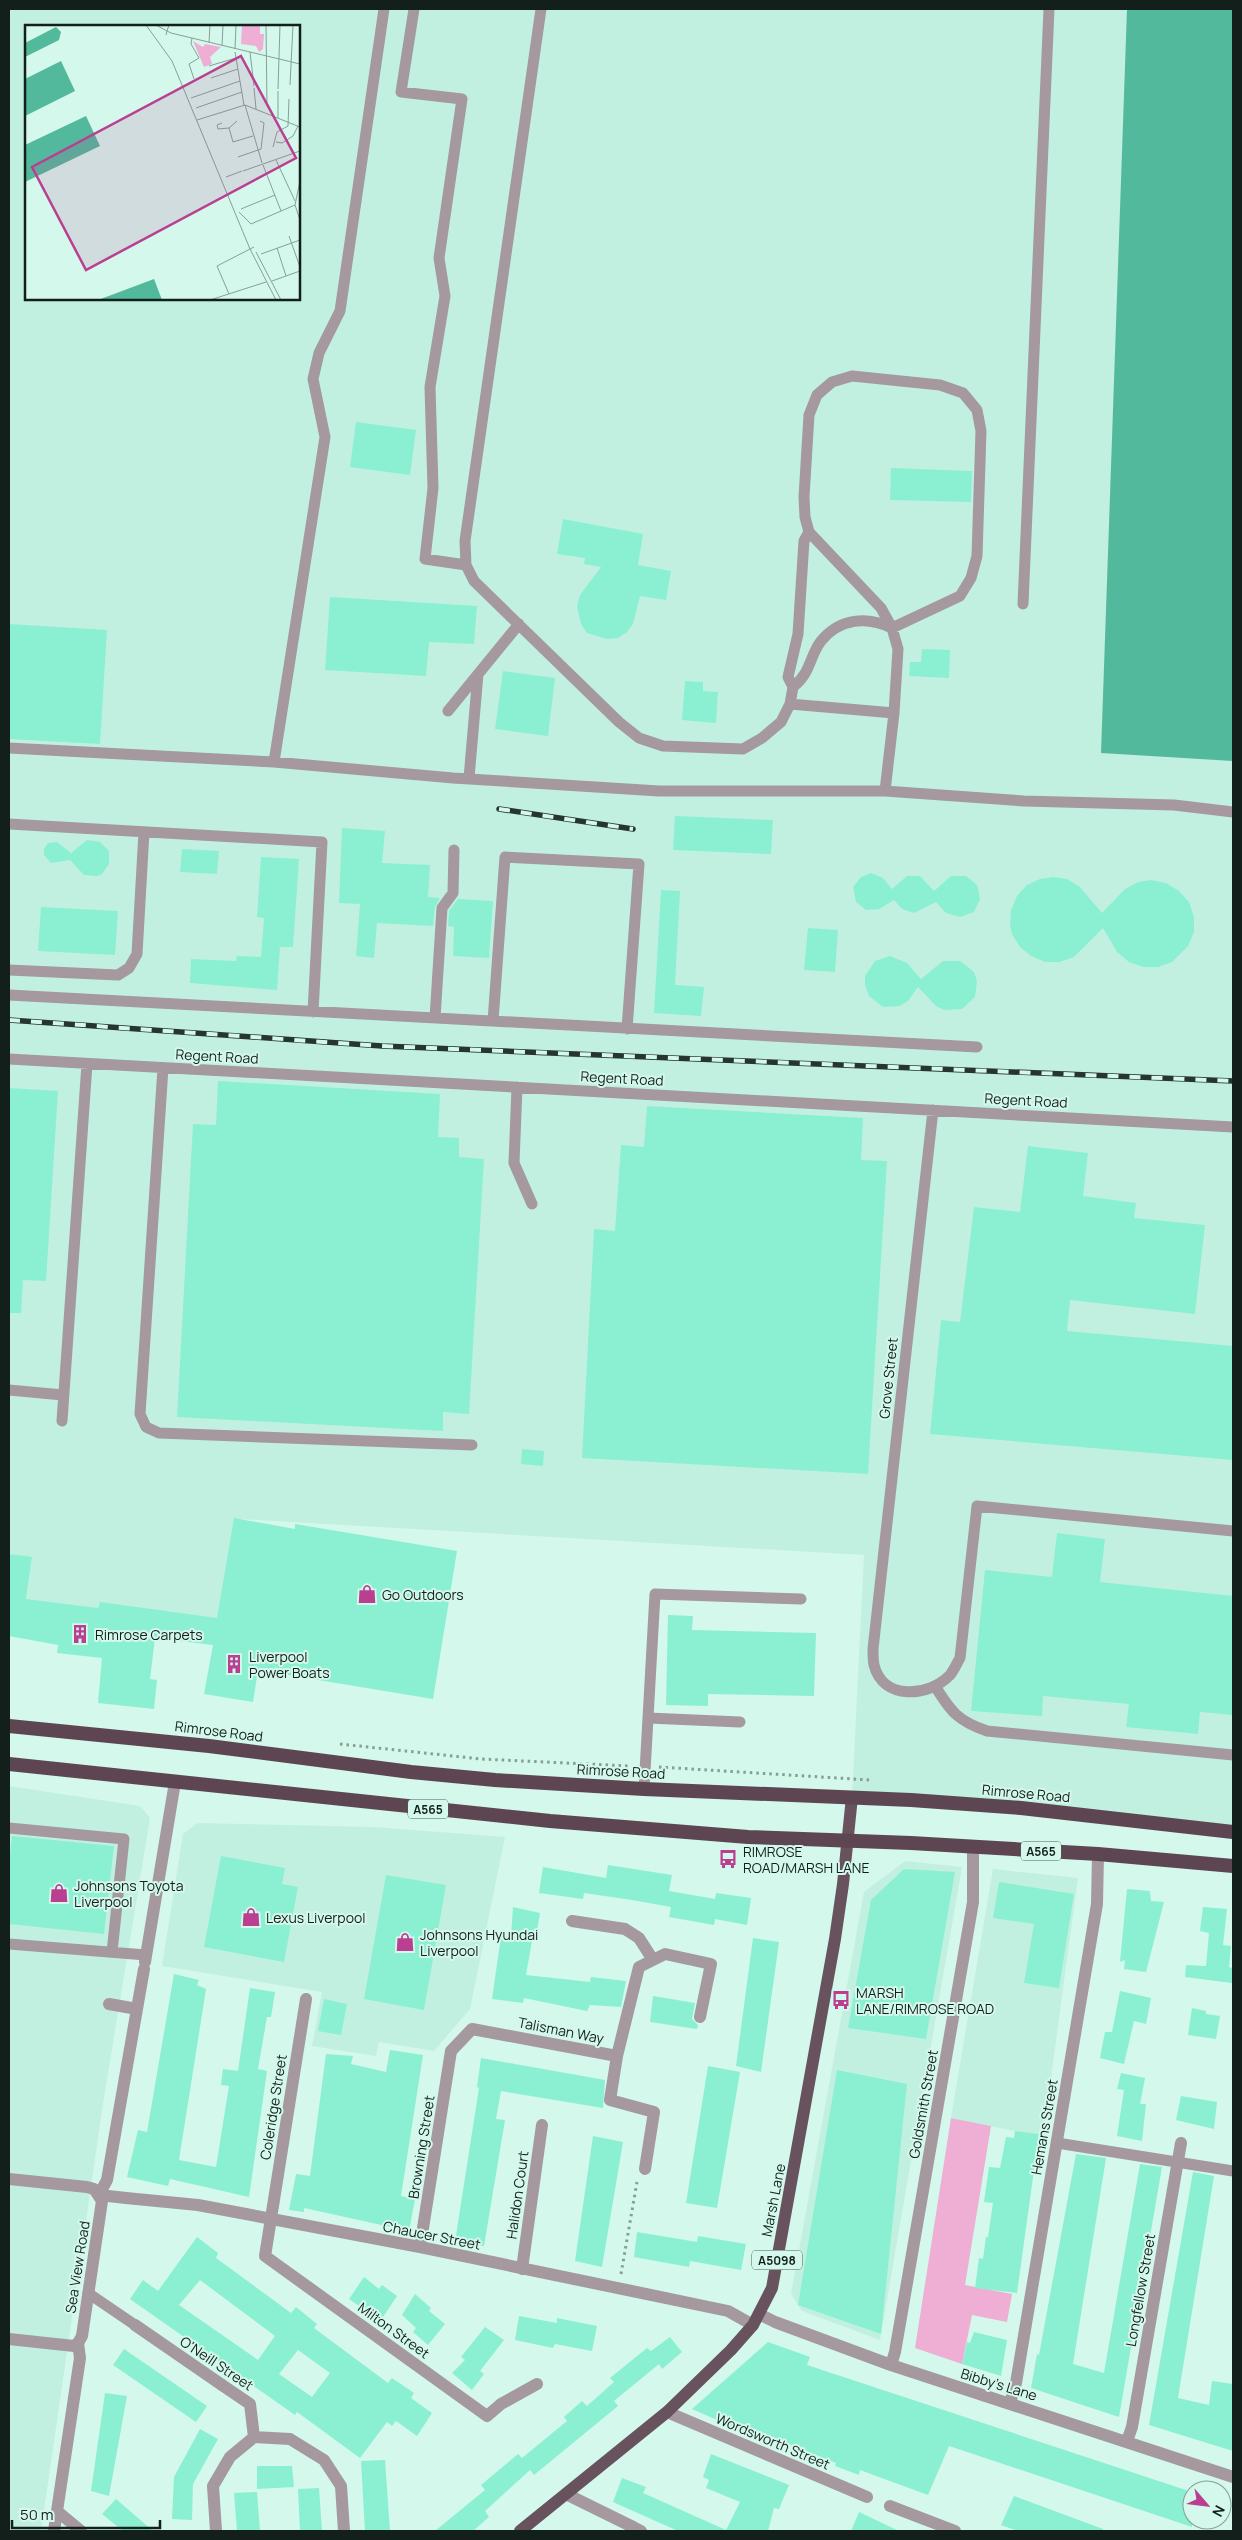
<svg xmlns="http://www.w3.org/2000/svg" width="1242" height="2540" font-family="Manrope,sans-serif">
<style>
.built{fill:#c2f0e0;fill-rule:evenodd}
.green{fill:#efaed3}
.water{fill:#52b99c}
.building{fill:#8af0d1;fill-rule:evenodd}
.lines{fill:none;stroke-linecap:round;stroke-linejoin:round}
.path{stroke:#859f96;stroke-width:3;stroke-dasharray:2.5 4;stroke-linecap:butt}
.service{stroke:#a5989f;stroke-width:11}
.pedestrian{stroke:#a5989f;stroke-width:12}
.minor{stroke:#a5989f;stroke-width:12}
.primary{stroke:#68525e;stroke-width:12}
.trunk{stroke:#5d4652;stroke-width:14}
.rail-casing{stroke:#263530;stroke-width:5.5}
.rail{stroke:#d4f8eb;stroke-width:4;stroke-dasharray:11;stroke-linecap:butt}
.labels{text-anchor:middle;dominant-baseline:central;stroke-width:4;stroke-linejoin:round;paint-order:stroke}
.shield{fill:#d4f8eb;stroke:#4c6059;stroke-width:1}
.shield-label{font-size:12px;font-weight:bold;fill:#121f1b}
.street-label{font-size:14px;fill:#121f1b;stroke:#d4f8eb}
.poi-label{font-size:14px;fill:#121f1b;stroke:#d4f8eb;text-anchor:start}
.inset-road{fill:none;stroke:#86a198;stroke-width:1}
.view{fill:#ba3f91;fill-opacity:0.15;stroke:#ba3f91;stroke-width:2.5}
.inset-edge{fill:none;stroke:#121f1b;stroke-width:2.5}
</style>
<rect width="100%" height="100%" fill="#d4f8eb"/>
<path class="built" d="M9 9H1233V1832L852 1797 864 1555 240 1519 216 1627 26 1600 32 1558 9 1554ZM26 26H299V299H26Z
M9 1786 140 1806 150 1818 103 2104 41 2531H9Z
M198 1823 374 1827 505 1837 470 2009 434 2051 379 2042 376 2056 312 2046 322 1992 162 1966 183 1834Z
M905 1861 962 1867 880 2340 802 2311 791 2294 864 1892Z
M993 1869 1078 1878 1043 2137 951 2118Z"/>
<path class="green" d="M951 2118 991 2126 965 2285 1012 2294 1007 2322 972 2315 962 2364 915 2348Z"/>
<path class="water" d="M1127 9H1233V761L1101 753Z"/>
<path class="building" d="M356 422 416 430 410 475 350 467Z
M891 468 972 471 971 502 890 500Z
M563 519 643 534 638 565 671 571 666 600 640 596 633 624 627 632 618 638 607 639 587 633 581 624 577 606 580 595 601 567 584 564 585 558 557 554Z
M330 597 477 606 474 644 429 642 426 676 325 670Z
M9 624 107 630 100 744 9 739Z
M922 649 950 650 949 678 909 676 910 662H921Z
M503 671 555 678 548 736 495 729Z
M685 681 703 682V691L718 692 716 723 682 720Z
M675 816 773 820 771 854 673 850Z
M342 828 385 831 382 863 430 865 428 897 440 898 435 907 433 926 377 923 374 958 356 956 360 904 339 903Z
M87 840 100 842 109 851V864L102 874 97 876 84 875 70 860 51 863 44 855V849L48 843 57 842 71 853Z
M182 849 219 851 217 874 180 872Z
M261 857 299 859 293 947H280L277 990 190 983 191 959 236 961 237 956 261 957 264 918 257 917Z
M871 873 883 878 892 889 907 876H920L934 891 951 876H966L977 885 980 899 974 912 960 917 946 913 936 902 914 913 902 909 894 900 879 909 866 910 856 902 853 887 861 877Z
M1053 877 1067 879 1080 887 1102 913 1125 889 1138 882 1151 880 1166 883 1179 891 1189 902 1194 917V932L1188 946 1172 962 1158 967H1143L1129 962 1117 952 1103 928 1074 957 1060 962H1045L1031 956 1020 947 1012 934 1010 925 1011 910 1017 896 1027 885 1040 879Z
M661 890 680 891 675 985 704 987 701 1016 654 1013Z
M458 899 493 901 489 958 453 956 454 927 448 926 449 911Z
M41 907 118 911 115 955 38 951Z
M808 928 838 930 835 972 804 970Z
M890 956 907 963 921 979 943 961H960L974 972 977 981 975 997 962 1009 944 1010 936 1006 918 987 908 1001 900 1006 883 1007 869 996 865 985V976L875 961Z
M218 1081 440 1094 438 1137 459 1138V1157L484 1159 469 1414 443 1412V1431L177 1417 193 1124 216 1125Z
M9 1088 58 1091 46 1281 23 1280 21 1313H9Z
M647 1106 863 1118 861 1160 887 1161 868 1474 582 1458 594 1229 615 1231 621 1145 644 1147Z
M1028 1146 1088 1153 1083 1196 1136 1203 1134 1218 1205 1225 1195 1314 1070 1300 1067 1331 1233 1346V1460L930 1434 941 1320 960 1322 974 1207 1020 1212Z
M522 1449 544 1451 543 1466 521 1464Z
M234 1518 295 1529V1524L457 1551 433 1699 258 1670 253 1702 204 1694 213 1645 155 1638 150 1679 157 1680 154 1709 98 1703 102 1658 57 1653 58 1645 9 1636V1554L32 1557 26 1599 98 1608 100 1602 217 1618Z
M1057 1533 1105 1539 1100 1582 1233 1596V1715L1200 1712 1198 1734 1126 1727 1129 1704 1043 1696 1042 1716 971 1711 985 1570 1052 1577Z
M668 1615 693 1616 692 1630 816 1633 814 1696 708 1694V1706L666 1705Z
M12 1836 114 1846 104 1934 9 1924V1862Z
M221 1856 285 1868 282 1884 298 1887 284 1962 204 1947Z
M608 1865 672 1875 669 1891 715 1899 716 1893 751 1898 747 1925 715 1919 714 1925 669 1917 671 1907 632 1900 584 1893 583 1899 539 1893 543 1867 606 1878Z
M904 1869 955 1872 926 2039 848 2028 871 1900Z
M386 1875 446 1885 424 2010 364 1999Z
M999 1882 1074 1894 1059 1988 1024 1983 1034 1924 993 1918Z
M1127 1889 1150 1891 1151 1901 1164 1902 1146 1972 1124 1969 1125 1960 1120 1962Z
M513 1907 540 1913 536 1936 533 1935 526 1975 590 1982 591 1977 626 1981 621 2007 590 2005 587 2011 524 1998 523 2003 492 1999 501 1936 511 1937Z
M1203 1907 1227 1909 1223 1945 1231 1946 1229 1967 1232 1968V1983L1185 1977 1186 1965 1206 1966 1209 1933 1200 1931Z
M753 1938 779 1942 761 2072 736 2066Z
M174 1974 199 1980 197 1985 206 1989 179 2160 216 2167 229 2086 221 2085 223 2069 238 2071 250 1988 275 1992 271 2017H267L258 2069 267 2071 249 2197 170 2179 168 2186 127 2177 138 2130 147 2132Z
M1120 1991 1151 1998 1146 2024 1134 2021 1124 2064 1100 2058 1105 2032H1112Z
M653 1996 695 2003 692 2019 698 2025 697 2029 650 2022Z
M324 1999 347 2004 341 2035 318 2031Z
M1192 2008 1206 2011V2014L1220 2016 1216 2039 1188 2035Z
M390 2050 423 2055 401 2196 415 2199 409 2231 304 2208V2212L289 2210 296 2174 310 2176 326 2054 353 2056 351 2064 386 2072Z
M481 2058 605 2080 603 2108 501 2091 496 2119 505 2120 484 2246 455 2242 479 2088 477 2087Z
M708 2066 740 2072 717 2208 686 2203Z
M837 2070 907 2084 881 2334 798 2305Z
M1121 2073 1145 2078 1140 2104H1146L1142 2141 1117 2136 1124 2090 1117 2089Z
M1181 2096 1217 2102 1214 2129 1176 2120Z
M1015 2131 1039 2134 1017 2293 975 2288 979 2258 983 2259 986 2237H988L993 2203 984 2202 989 2167 1000 2168 1006 2137 1014 2138Z
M593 2136 623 2142 602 2267 575 2261Z
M1076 2154 1106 2158 1073 2364 1104 2373 1140 2164 1162 2167 1119 2417 1031 2388 1037 2354 1039 2355Z
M1193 2172 1214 2176 1178 2398 1209 2405 1212 2381 1233 2384V2451L1149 2425Z
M637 2232 697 2242 698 2236 746 2244 741 2270 690 2261 689 2267 634 2257Z
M197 2237 218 2253 216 2258 291 2313 296 2307 317 2324 314 2328 388 2383 392 2378 414 2393 411 2398 432 2413 417 2436 396 2421 392 2426 387 2422 360 2458 297 2412 295 2415 130 2299 143 2280 158 2291ZM200 2280 275 2336 258 2360 179 2305ZM298 2350 330 2373 312 2397 279 2374Z
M364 2277 379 2289 382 2285 397 2296 383 2317 368 2306 365 2310 349 2299Z
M415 2294 431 2308 429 2311 445 2324 428 2345 413 2332 416 2328 402 2315Z
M519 2316 557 2323V2318L597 2326 592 2351 555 2344 553 2348 515 2340Z
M485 2327 504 2340 480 2371 484 2374 472 2390 452 2373 465 2360 461 2357Z
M974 2332 1007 2340 1001 2376 962 2364 967 2342 970 2343Z
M670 2337 682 2352 662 2369 659 2364 614 2401 618 2406 534 2475 530 2470 485 2511 489 2517 473 2531H435L485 2490 481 2485 518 2454 522 2458 567 2421 564 2417 582 2401 587 2406 614 2382 610 2378 647 2348 651 2351Z
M768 2342 810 2357 807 2365 1192 2492V2527L949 2446 928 2495 860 2470 859 2475 835 2466 836 2463 746 2427 742 2431 692 2409Z
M124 2349 207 2406 196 2422 113 2365Z
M105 2393 127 2396 109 2496 91 2491Z
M200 2429 218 2439 193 2484 192 2520 172 2519 174 2477Z
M711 2454 789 2485 779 2509 774 2508 768 2531H678L613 2502 622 2478 646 2487 643 2493 726 2530 740 2502 706 2488 709 2480 703 2477Z
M385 2460 390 2531H365L361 2461Z
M257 2466H292L294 2487 257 2489Z
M319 2488 322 2531H300L298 2489Z
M257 2492 260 2531H237L234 2493Z
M1014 2496 1103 2529V2531H1018L1001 2525Z
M116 2499 123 2505 153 2531H123L102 2514Z
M859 2512 899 2531H851Z"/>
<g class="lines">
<path class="path" d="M340 1744 481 1759 630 1766
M659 1767 870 1780
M621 2274 637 2182"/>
<path class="service" d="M414 9 401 92 462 99 439 258 445 296 430 387 433 488 425 559 466 565
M541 9 465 541 466 565 474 581 619 722 639 738 663 746 743 749 762 738 781 722 790 704 793 687 788 677 798 634 804 541 809 532
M1023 604 1049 9
M793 687C811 673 809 657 821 641 840 618 867 616 892 628L960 596 971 578 977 556 981 431 977 410 963 393 940 385 852 376 832 382 817 395 809 415 804 497 805 517 809 532 881 608 892 628 898 649 894 713 885 791
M790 704 894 713
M448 711 519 624
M9 748 274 762 453 778 659 791H885L1024 801 1174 805 1233 812
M274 762 325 437 313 379 319 353 340 311 384 9
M469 778 478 674
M9 824 322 842 313 1012
M9 970 118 975 129 968 137 954 144 832
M9 995 977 1047
M435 1018 442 908 453 893 454 850
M493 1021 505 857 639 864 627 1029
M9 1059 1233 1127
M163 1068 140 1414 146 1427 159 1433 472 1445
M517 1087 514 1163 532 1204
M933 1110 873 1649C873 1654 873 1660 874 1665 883 1701 929 1697 950 1675 954 1670 957 1663 960 1658L977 1506 1233 1531
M9 1390 63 1395
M62 1421 87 1064
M935 1686C951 1712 958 1721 987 1731L1233 1755
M648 1718 740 1722
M644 1789 655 1594 801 1599
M9 1828 124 1839 112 1952
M9 1944 146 1955
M1057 2143 1233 2171
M88 2293 135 2325"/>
<path class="pedestrian" d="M99 2195 126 2198
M135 2325 222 2385
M566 2494 633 2527"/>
<path class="minor" d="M572 1921 625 1929 639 1938 653 1960
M145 1962 175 1782
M306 1999 265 2256 487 2416 501 2404 537 2384
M109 2004 137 2009
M617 2056 639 1967 665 1954 711 1964 700 2017
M9 2179 87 2187 94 2189 102 2201 82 2336 78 2343 80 2358 54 2531
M99 2195 107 2180 144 1969
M126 2198 198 2205 420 2247 728 2311 753 2325
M420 2247 451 2051 472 2029 617 2056 610 2100 654 2112 645 2169
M522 2269 542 2125
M759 2314 775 2322 891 2365 1233 2477
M9 2339 74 2346 78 2343
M891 2365 895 2352 973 1902V1847
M222 2385 250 2404 254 2437
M1010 2403 1016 2383 1097 1904 1098 1854
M667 2412 867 2497
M254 2437 290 2439 324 2460 341 2486 344 2531
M1127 2441 1132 2427 1181 2143
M890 2506 955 2531
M57 2511 81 2531
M633 2527 641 2531
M216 2531 213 2486 230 2457 254 2437"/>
<path class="primary" d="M520 2531 667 2412 731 2350 753 2325 772 2288 835 1939 843 1884 852 1797"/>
<path class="trunk" d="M9 1726 209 1746 411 1772 495 1780 644 1789 911 1800 1021 1808 1233 1832
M9 1764 550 1821 748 1837 911 1843 1098 1854 1233 1866"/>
<g class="rail-casing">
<path id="rail" d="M499 809 633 829
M9 1020 382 1046 1233 1081"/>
</g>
<use href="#rail" class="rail"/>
</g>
<defs>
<g id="shop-bare" transform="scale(1.5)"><path d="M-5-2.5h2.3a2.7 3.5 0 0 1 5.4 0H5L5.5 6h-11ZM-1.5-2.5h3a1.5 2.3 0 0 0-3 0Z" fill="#ba3f91" stroke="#d4f8eb" stroke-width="2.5" paint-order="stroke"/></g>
<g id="building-bare" transform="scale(1.5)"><path d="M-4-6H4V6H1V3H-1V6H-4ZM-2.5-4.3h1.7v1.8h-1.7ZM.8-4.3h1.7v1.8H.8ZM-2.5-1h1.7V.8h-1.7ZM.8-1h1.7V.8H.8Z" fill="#ba3f91" stroke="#d4f8eb" stroke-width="2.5" paint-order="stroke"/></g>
<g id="bus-bare" transform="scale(1.5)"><path d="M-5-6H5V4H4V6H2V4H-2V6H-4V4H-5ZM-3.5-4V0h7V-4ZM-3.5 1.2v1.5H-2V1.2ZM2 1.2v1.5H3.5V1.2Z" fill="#ba3f91" stroke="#d4f8eb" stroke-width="2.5" paint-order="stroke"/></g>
</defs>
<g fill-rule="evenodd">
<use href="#shop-bare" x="367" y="1594"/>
<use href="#building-bare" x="80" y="1634"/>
<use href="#building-bare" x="234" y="1664"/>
<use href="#bus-bare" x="728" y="1859"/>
<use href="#shop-bare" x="59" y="1893"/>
<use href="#shop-bare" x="251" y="1917"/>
<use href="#shop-bare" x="405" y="1942"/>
<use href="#bus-bare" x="841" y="2000"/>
</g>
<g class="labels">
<g class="shield">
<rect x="408" y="1799.5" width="40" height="19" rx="4"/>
<rect x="1021" y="1841.5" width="40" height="19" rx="4"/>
<rect x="752" y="2250.5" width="50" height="19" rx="4"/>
</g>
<g class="shield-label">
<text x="428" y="1809">A565</text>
<text x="1041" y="1851">A565</text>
<text x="777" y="2260">A5098</text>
</g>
<g class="street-label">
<text transform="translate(217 1056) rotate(3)">Regent Road</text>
<text transform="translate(622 1078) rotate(3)">Regent Road</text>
<text transform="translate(1026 1100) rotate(3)">Regent Road</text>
<text transform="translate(888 1378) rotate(-84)">Grove Street</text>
<text transform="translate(219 1731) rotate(7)">Rimrose Road</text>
<text transform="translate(621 1771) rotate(3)">Rimrose Road</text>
<text transform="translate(1026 1793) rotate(5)">Rimrose Road</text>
<text transform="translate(561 2030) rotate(11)">Talisman Way</text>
<text transform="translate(923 2104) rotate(-80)">Goldsmith Street</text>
<text transform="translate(273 2107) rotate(-81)">Coleridge Street</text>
<text transform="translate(1044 2127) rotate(-80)">Hemans Street</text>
<text transform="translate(421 2147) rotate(-81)">Browning Street</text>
<text transform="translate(517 2195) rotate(-82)">Halidon Court</text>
<text transform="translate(773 2200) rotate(-79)">Marsh Lane</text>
<text transform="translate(432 2235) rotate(11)">Chaucer Street</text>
<text transform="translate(77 2267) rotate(-81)">Sea View Road</text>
<text transform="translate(1140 2290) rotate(-80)">Longfellow Street</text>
<text transform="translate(394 2330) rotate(36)">Milton Street</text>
<text transform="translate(217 2363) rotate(34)">O'Neill Street</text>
<text transform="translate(999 2384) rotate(17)">Bibby's Lane</text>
<text transform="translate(773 2441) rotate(23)">Wordsworth Street</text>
</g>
<g class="poi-label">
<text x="382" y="1594">Go Outdoors</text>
<text x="95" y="1634">Rimrose Carpets</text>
<text x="249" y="1656">Liverpool<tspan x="249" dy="16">Power Boats</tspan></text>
<text x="743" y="1851">RIMROSE<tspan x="743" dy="16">ROAD/MARSH LANE</tspan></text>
<text x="74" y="1885">Johnsons Toyota<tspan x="74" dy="16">Liverpool</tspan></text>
<text x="266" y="1917">Lexus Liverpool</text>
<text x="420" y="1934">Johnsons Hyundai<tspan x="420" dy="16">Liverpool</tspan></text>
<text x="856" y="1992">MARSH<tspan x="856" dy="16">LANE/RIMROSE ROAD</tspan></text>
</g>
</g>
<g transform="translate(25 25)">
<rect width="275" height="275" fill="#d4f8eb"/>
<path d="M217 0H235V9H239L238 24 234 27 231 21 216 19ZM168 16 178 22 180 19 196 22 185 32 187 39 179 42Z" fill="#efaed3"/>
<path d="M31 2 36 7 34 15 0 32V18ZM36 36 50 66 0 91V54ZM61 91 75 121 0 157V120ZM129 254 137 275H73Z" fill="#52b99c"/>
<path class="inset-road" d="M121 0 147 36 225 224 251 275M131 0 142 6 141 10M144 0 142 6 146 8 275 39M241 0 242 81M167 13 166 19 174 33 164 39 169 54M184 18 185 0M197 21 198 0M210 24 211 0M210 27 219 80M225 27 229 61M184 41 211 33M186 53 213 44M265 60 268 0M229 63 231 84M253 64 255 0M253 66V93M166 73 215 56M220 80 237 138M171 83 217 67M172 95 220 80 275 102M212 96 204 103 208 117 228 111M197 98 192 100 193 104 204 103M251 117 257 118 268 111 273 101M248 122 252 107 263 101 264 74M213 132 236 124 239 98 235 96M251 135 270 176M238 140 256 186M218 146 275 126M201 152 217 146M275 156 270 180 275 195M216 184 250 170M214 187 226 199 270 180M264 211 275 242M252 223 261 251M231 227 256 275M236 229 275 215M247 256 275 246M204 269 192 241 229 222M185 275 241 257"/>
<path class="view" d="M216 31 271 133 61 245 7 142Z"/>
<rect width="275" height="275" class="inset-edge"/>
</g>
<rect width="1242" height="2540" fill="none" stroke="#121f1b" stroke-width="20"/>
<g transform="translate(1207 2505) rotate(118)"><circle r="24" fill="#d4f8eb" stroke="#86a198"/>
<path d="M0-4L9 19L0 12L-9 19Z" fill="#ba3f91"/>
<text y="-8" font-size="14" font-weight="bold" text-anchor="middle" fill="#121f1b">N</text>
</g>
<path d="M12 2520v8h148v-8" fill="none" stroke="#121f1b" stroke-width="2.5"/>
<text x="20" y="2520" font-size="15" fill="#121f1b" stroke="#d4f8eb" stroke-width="4" paint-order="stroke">50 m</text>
</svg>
